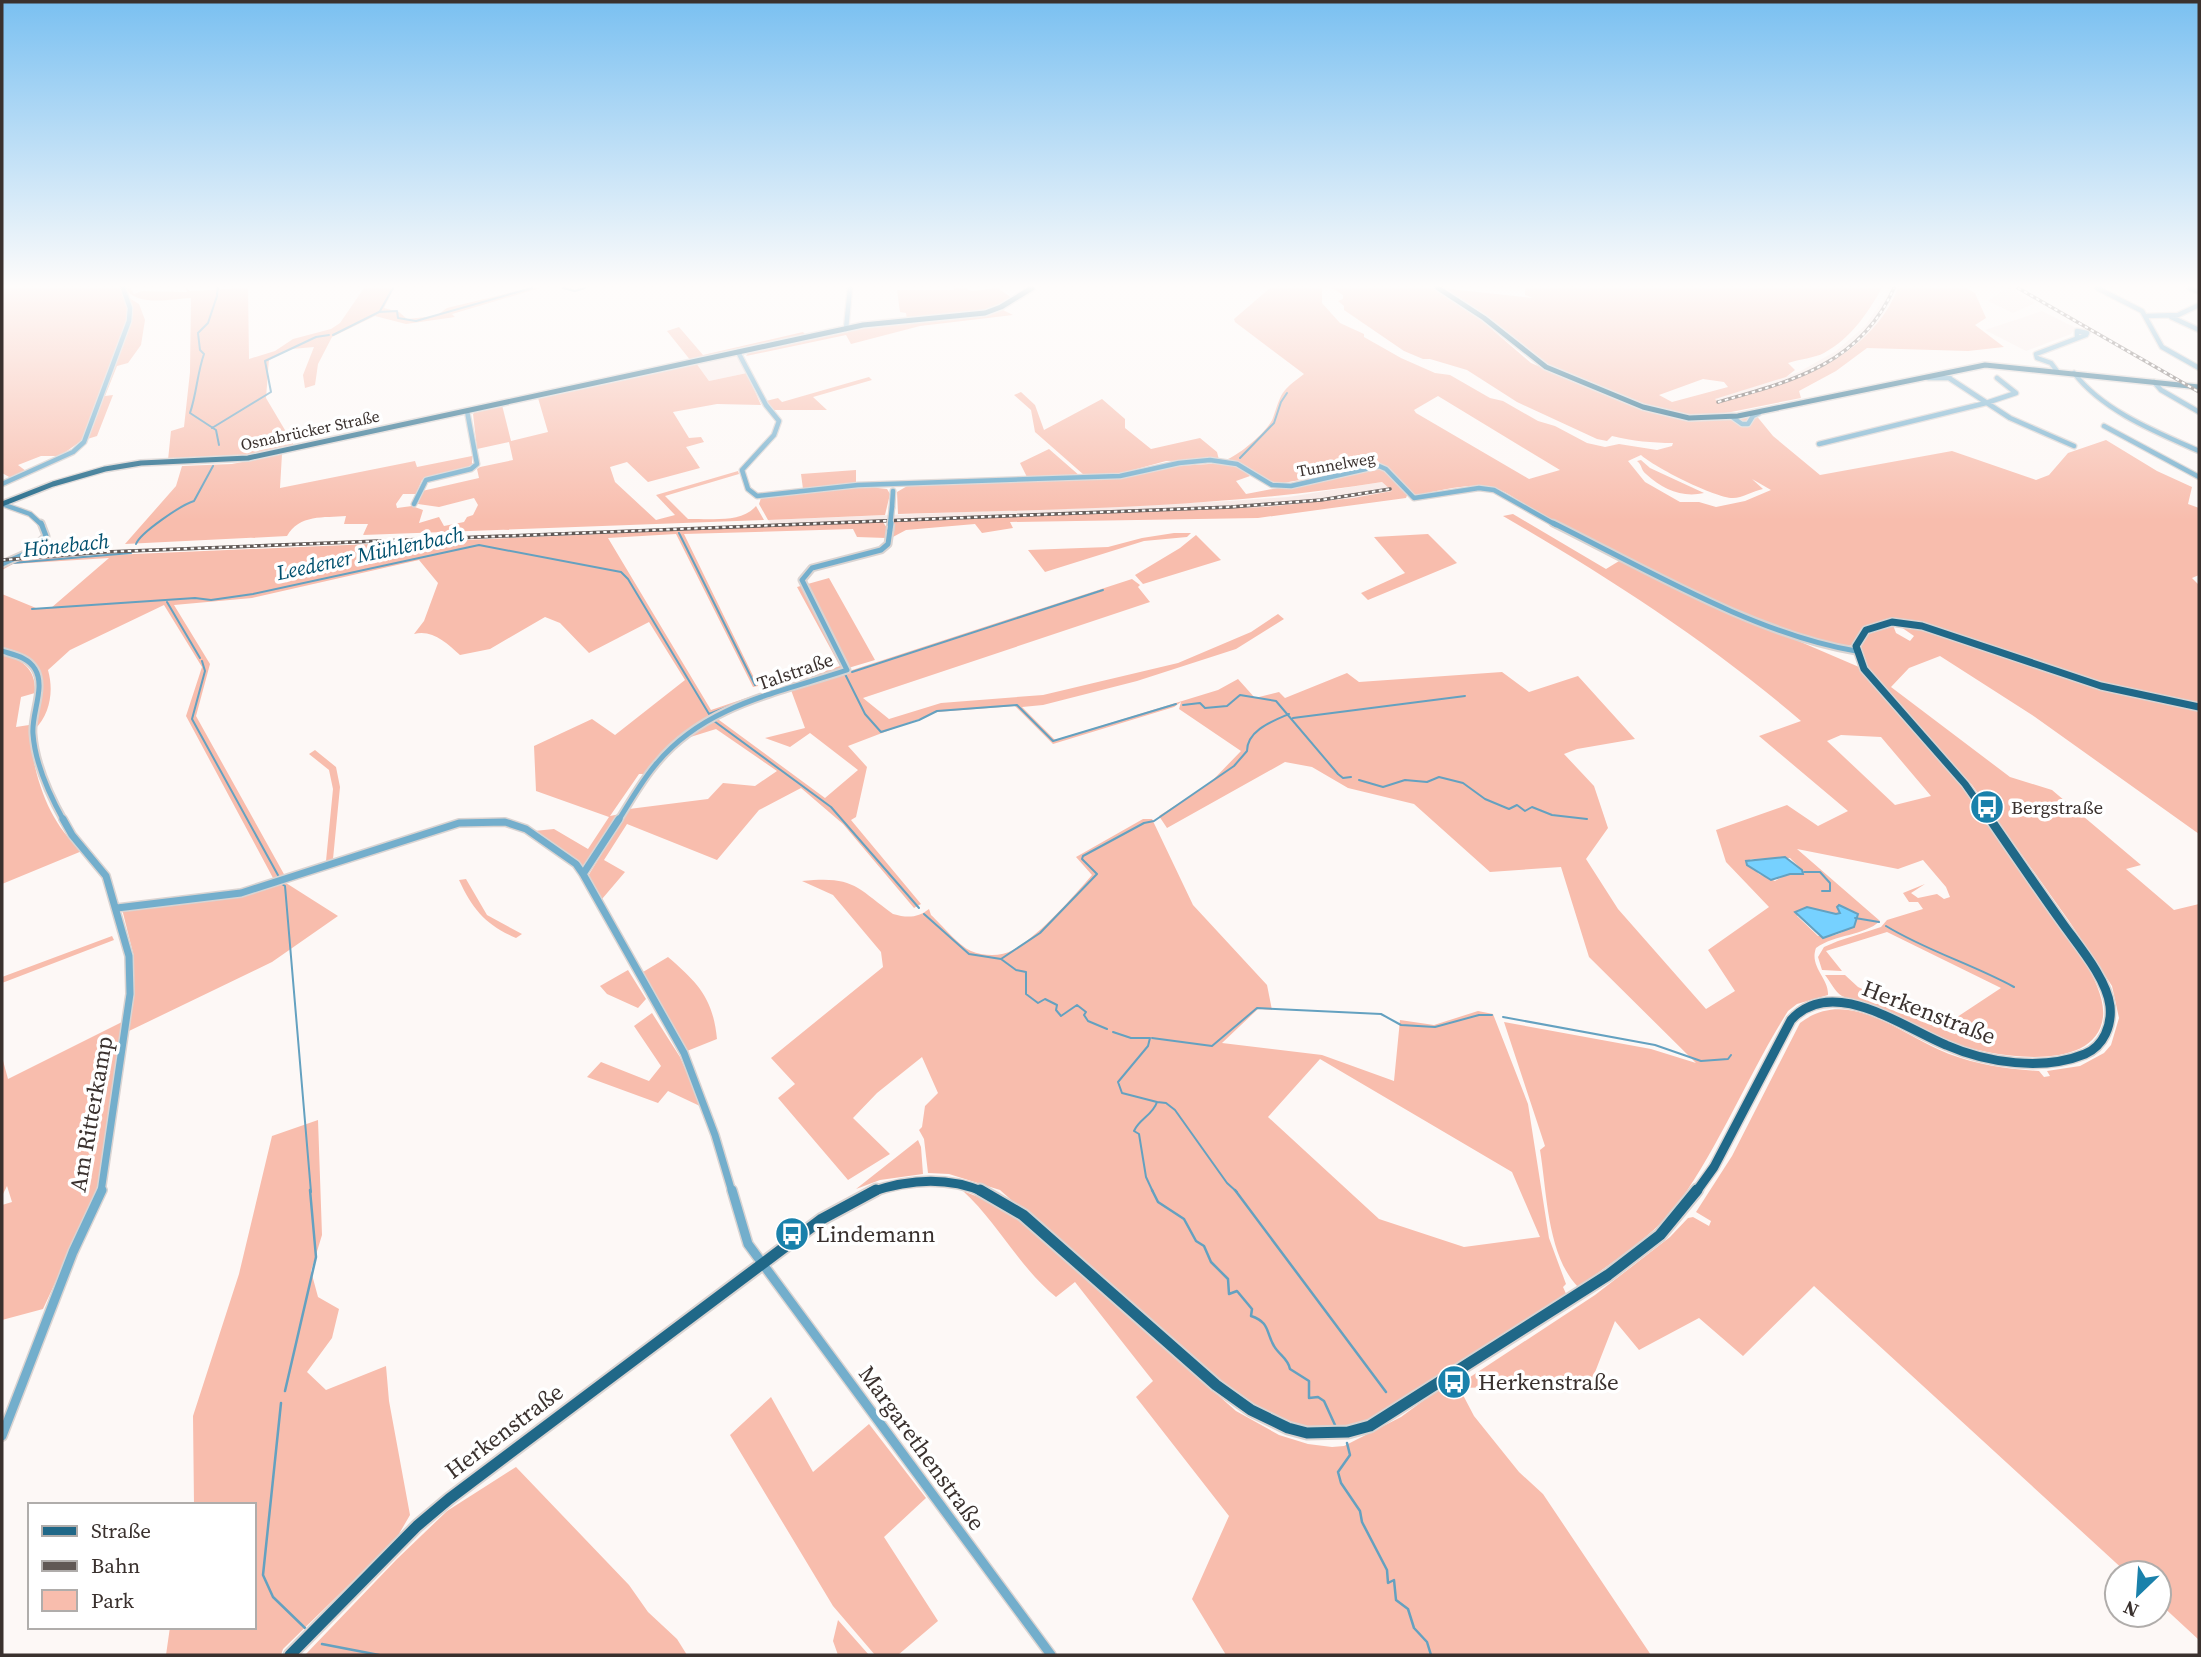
<svg xmlns="http://www.w3.org/2000/svg" width="2201" height="1657" font-family="'Source Serif 4',serif">
<style>
.built{fill:#f8eae7}
.green{fill:#f8bdad;fill-rule:evenodd}
.water{fill:#76d1ff;stroke:#64a1c0;stroke-width:2}
.lines{fill:none;stroke-linecap:round;stroke-linejoin:round}
.stream-far1{stroke:#64a1c0;stroke-width:2}
.stream{stroke:#64a1c0;stroke-width:2.5}
.minor-far3-casing{stroke:#dad4d2;stroke-width:7}
.minor-far2-casing{stroke:#dad4d2;stroke-width:9}
.minor-far1-casing{stroke:#dad4d2;stroke-width:10}
.minor-casing{stroke:#dad4d2;stroke-width:12}
.major-far3-casing{stroke:#dad4d2;stroke-width:8}
.major-far2-casing{stroke:#dad4d2;stroke-width:10}
.major-far1-casing{stroke:#dad4d2;stroke-width:12}
.major-casing{stroke:#dad4d2;stroke-width:15}
.minor-far3{stroke:#73aecc;stroke-width:4.5}
.minor-far2{stroke:#73aecc;stroke-width:5}
.minor-far1{stroke:#73aecc;stroke-width:7}
.minor{stroke:#73aecc;stroke-width:9}
.major-far3{stroke:#206888;stroke-width:5}
.major-far2{stroke:#206888;stroke-width:7}
.major-far1{stroke:#206888;stroke-width:9}
.major{stroke:#206888;stroke-width:11}
.rail-casing{stroke:#605855;stroke-width:3.5}
.rail{stroke:#fff;stroke-width:2;stroke-dasharray:3.5;stroke-linecap:butt}
.minor-bridge-far1-casing{stroke:#dad4d2;stroke-width:7;stroke-linecap:butt}
.minor-bridge-casing{stroke:#dad4d2;stroke-width:9;stroke-linecap:butt}
.minor-bridge-far1{stroke:#73aecc;stroke-width:4.5}
.minor-bridge{stroke:#73aecc;stroke-width:5}
.labels{text-anchor:middle;dominant-baseline:central;stroke-width:7;stroke-linejoin:round;paint-order:stroke}
.far-street-label{font-size:16px;fill:#3a312e;stroke:#fff}
.street-label{font-size:19px;fill:#3a312e;stroke:#fff}
.poi-label{font-size:19px;fill:#3a312e;stroke:#fff;text-anchor:start}
.water-label{font-size:21px;font-style:italic;fill:#00506e;stroke:#fff}
.near-street-label{font-size:23px;fill:#3a312e;stroke:#fff}
.near-poi-label{font-size:23px;fill:#3a312e;stroke:#fff;text-anchor:start}
</style>
<rect width="100%" height="100%" fill="#fdf8f6"/>
<path class="built" d="M1888 288H1898L1877 327 1860 343 1838 357 1778 386 1719 403 1714 399 1799 372 1836 351 1865 326 1883 300Z
M2007 288H2010L2035 303 2013 313 1988 301Z
M2042 311 2076 328 2071 334 2026 351 1985 330Z
M737 354 747 373 709 381 696 363Z
M1382 482 1392 491 1353 498 1264 507 774 527 768 520 1229 501 1288 497Z"/>
<path class="green" d="M2 288H120L124 295 139 304 145 320 141 345 128 363 117 366 105 396 113 395 97 436 81 441 60 456H41L18 465 26 471 11 478 2 473Z
M125 288H130L134 294 142 291 187 292 186 288 190 291 248 288 249 359 275 351 293 339 331 329 340 323 364 288H394L384 308 399 312 407 319 436 316 447 308 529 288H540L452 314 455 317 406 324 375 316 332 337 318 364 315 385 305 388 303 375 314 347 292 349 269 359 266 398 295 447 223 460H168L171 431 184 427 190 372 191 298C171 299 137 307 125 288Z
M953 288H966L971 291 998 288 1013 299 988 311 907 319 906 313 900 312 897 290H954Z
M1270 288H1322V303L1340 323 1364 334V337L1401 358 1435 373 1450 375 1490 398 1503 401 1538 421 1555 426 1587 443 1605 447 1619 444 1657 450 1672 446 1673 443C1652 443 1633 441 1612 436L1607 441 1597 439 1517 402 1467 370 1430 359H1423L1404 351 1344 310V306L1338 301 1343 299V295L1332 288H1432L1481 320 1531 363 1635 407 1689 420H1728L1755 414 1773 436 1820 475 1952 451 2036 480 2049 475 2068 453 2106 440 2157 471 2192 487 2188 504 2199 508V575L2192 578 2199 585V705L2111 686 1943 630 1881 622 1860 631 1852 645C1816 659 1589 540 1545 517 1528 509 1512 493 1494 488 1470 481 1438 492 1415 495L1379 462 1346 472 1283 483 1266 481 1248 467 1228 459C1240 454 1268 431 1273 418 1282 392 1280 392 1304 374L1235 322 1234 319ZM1438 396 1560 470 1529 479 1416 413 1414 410ZM1641 455C1654 467 1715 498 1733 498 1742 498 1753 491 1763 489L1752 479 1771 490 1745 501 1716 507 1699 502H1680L1645 482 1628 461Z
M1441 288 1533 298 1525 295V288H1882C1867 314 1851 338 1824 353 1815 358 1799 359 1788 363L1795 370 1786 377 1715 399 1719 403C1788 384 1869 361 1898 288H1966L1975 293 1986 318 1975 325 2004 347 1968 351 1867 348 1836 371 1799 391 1801 398 1711 416H1689L1650 407 1552 367ZM1703 379 1724 382 1728 387 1672 402 1659 395Z
M1001 309 1013 315 920 326 851 344 846 335 746 356 750 351 866 327 975 316Z
M679 327 703 355 803 332 807 336 691 361 667 331Z
M696 363 709 381 747 373 761 405 717 404 673 412 689 438 701 437 704 442 686 447 700 468 648 482 627 462 610 467 615 482 656 520 675 515 656 495 738 471 739 474 665 496 688 519C709 518 741 524 756 506L764 520 363 535 368 524H344L346 516C324 518 299 514 287 536L125 544 176 486 182 466 232 464 282 454 280 488 415 461 417 467 472 456V466L422 480 416 494H403L396 504 397 508 412 506 423 510 419 523 439 517 444 526 464 522 467 517 473 515 478 505 474 498 439 507 418 504 422 491 479 478 477 469 480 467 513 460 509 442 477 449 473 414 476 411 502 405 511 441 548 432 538 398Z
M869 377 872 380 813 397 827 410H772L766 401 778 398 782 402Z
M1021 392 1035 405 1044 430 1102 399 1125 419V428L1151 449 1200 438 1217 452 1219 460 1166 461 1122 473 1084 475 1035 432 1031 410 1014 395Z
M1049 449 1080 476 1027 477 1020 463Z
M1641 460 1650 468 1704 493C1683 498 1663 490 1646 474 1640 469 1643 466 1637 461Z
M1225 463 1241 468 1250 476 1236 481 1246 494 1378 469 1384 470 1408 493 1406 498 1258 518 1010 522 1013 528 982 533 975 524 906 530 891 538 894 522 1264 507 1353 498 1392 491 1382 482C1222 508 1059 509 898 514L897 492 909 485 1118 477 1160 467Z
M856 470V484L803 489 801 474Z
M860 486 887 489 890 494 885 515 768 520 759 504 761 498Z
M1513 514 1606 569 1624 558 1719 607 1859 667 1972 798 2086 961C2093 978 2105 998 2103 1017 2096 1076 1987 1056 1951 1042 1929 1033 1909 1021 1888 1011 1874 1004 1856 1003 1842 996 1835 992 1830 981 1825 975H1845L1858 987 1942 1027 2001 988 1887 932 1826 951 1842 971 1822 970 1818 957 1824 947 1838 941 1881 927 1887 920 1923 909 1918 902H1909L1903 893 1925 884 1911 893 1918 898 1937 894 1944 899 1950 897 1946 887 1923 860 1898 869 1797 849 1880 921C1864 936 1835 934 1816 948 1809 967 1829 978 1828 995L1797 1004 1788 1011C1749 1073 1722 1141 1680 1201 1658 1233 1610 1264 1578 1287 1547 1255 1547 1192 1540 1150L1545 1146 1504 1022 1651 1049 1696 1063 1589 957 1561 867 1490 872 1414 804 1348 788 1312 767 1285 762 1167 828 1159 816 1210 783 1241 751 1179 709 1181 702 1174 707 1053 744 1015 706 937 712 848 746 867 767 856 817 851 820 921 904 914 908 843 824 801 788 759 810 717 860 627 824 604 860 625 872 602 899 588 876 629 809 708 799 723 783 755 786 777 771 716 729 684 739 715 717 825 798 858 770 810 733 790 747 765 738 805 728 791 690 1132 579 1140 585 1138 587 1150 602 863 698 889 719 941 703 1043 695 1178 663 1251 632 1278 614 1284 619 1236 649 1137 681 1043 705 1022 707 1055 740 1218 690 1238 679 1255 698 1279 692 1285 698 1347 673 1359 682 1502 672 1529 692 1578 676 1635 739 1577 749 1564 754 1594 786 1608 828 1586 859 1618 909 1706 1009 1735 991 1708 950 1769 907 1726 862 1716 830 1787 805 1818 826 1848 811 1759 736 1801 721C1709 642 1608 577 1503 516ZM1841 735 1881 737 1931 796 1895 805 1827 741ZM1790 858 1804 872 1783 876 1775 881 1759 874 1746 862 1751 859ZM1840 905 1858 914C1847 932 1840 937 1818 936L1797 916 1807 907 1836 914 1840 913Z
M883 522 887 528 886 538 857 537 853 529 684 534 758 686 753 687 676 534 608 538 711 710 840 666 797 587 829 578 875 660C846 668 817 679 788 688 727 708 685 719 645 774H639L610 816 620 814 585 867 534 831 554 829 588 849 609 817 536 791 534 746 592 719 615 735 685 680 649 622 589 653 560 623 545 617 490 649 460 655C447 643 432 629 414 634L424 621 438 583 419 560 252 598 174 605 210 664 196 716 285 876 273 878 186 716 202 667 164 605 70 650 48 670C54 691 50 714 35 729 37 706 53 678 32 661 22 654 14 649 2 648V594L36 608H51L109 558 13 564 2 570V566L19 559Z
M1174 533H1191L1187 537 1144 541 1045 572 1028 550 1108 547 1142 538Z
M1428 534 1457 563 1368 600 1361 593 1405 573 1374 537Z
M1196 535 1221 560 1143 584 1135 575 1180 548Z
M1893 625 1896 633 1910 641 1914 636 1898 625 1925 629 2087 684 2159 703 2199 710V834L2035 717 1940 656 1909 668 1891 687 2010 777 2052 790 2141 865 2126 869 2174 910 2199 904V1640L2159 1603V1573H2127L1814 1286 1743 1356 1699 1318 1639 1350 1615 1321 1590 1385 1459 1388 1458 1385 1595 1295 1670 1237 1688 1218 1693 1217 1709 1226 1711 1221 1696 1212 1732 1156 1800 1023C1849 985 1902 1036 1949 1054 1978 1065 2008 1069 2039 1071L2044 1077 2050 1076 2047 1071 2080 1066 2104 1053 2111 1045 2119 1018 2112 986 2069 921 1972 785 1870 671 1863 661 1861 646 1868 633Z
M2 653C23 660 36 669 35 693L21 697 16 727 29 725C32 770 46 821 82 851L2 884Z
M315 750 336 767 340 787 333 859 326 861 333 789 329 770 309 754Z
M1143 819H1152L1193 905 1267 985 1272 1010 1258 1009 1222 1043 1322 1055 1394 1081 1400 1020 1434 1025 1478 1011 1493 1014 1528 1104 1549 1238 1566 1284 1563 1287 1568 1298 1382 1414 1347 1430H1311L1280 1422 1252 1408 1213 1378 1000 1190 949 1174 928 1173 924 1139 919 1130 922 1127 925 1106 938 1093 922 1057 877 1093 853 1118 890 1154 848 1180 778 1098 795 1084 771 1058 883 967 881 952 833 895 802 881C853 876 855 886 893 914 907 918 918 918 929 909L931 915C941 924 959 946 971 951 983 956 1001 957 1013 950 1040 935 1071 899 1092 875L1076 857ZM1320 1059 1512 1172 1540 1237 1464 1247 1379 1219 1268 1117Z
M466 879 487 915 522 934 516 938C486 925 473 910 459 880Z
M286 883 338 916 272 962 129 1031 134 995V957L122 909 240 895Z
M112 936 114 940 2 983V977Z
M668 957C698 983 713 998 717 1039L687 1051 644 982 643 972Z
M628 970 646 999 638 1008 607 994 600 986Z
M652 1013 680 1057 702 1107 668 1091 658 1103 587 1077 601 1062 649 1081 661 1066 634 1026Z
M122 1022 108 1126 96 1195 43 1309 2 1320V1205L12 1202 7 1186 2 1196V1057L8 1079Z
M318 1120 322 1235 311 1271 318 1297 339 1309 332 1338 307 1372 326 1390 386 1366 389 1401 410 1515 396 1539 283 1649 281 1655H166L170 1627H254V1505H194L193 1416 239 1274 272 1136Z
M918 1140 921 1147 923 1174 880 1180 856 1189Z
M963 1191 994 1203 1020 1220 1236 1411 1279 1435 1308 1444 1332 1447 1344 1446 1401 1417 1439 1389 1463 1395 1474 1416 1519 1472 1543 1494 1651 1655H1226L1192 1599 1229 1516 1136 1397 1153 1381 1075 1282 1056 1297C1019 1267 998 1223 963 1191Z
M771 1397 813 1472 869 1424 926 1498 884 1537 938 1621 898 1655H875L833 1606 730 1435Z
M516 1467 629 1585 648 1612 677 1639 687 1655H305L397 1559 447 1511Z
M838 1620 869 1655H838L833 1641Z"/>
<path class="water" d="M1785 857 1802 870 1803 874H1790L1771 880 1747 865 1746 861Z
M1839 905 1858 914 1854 927 1823 938 1795 912 1807 907 1836 914 1840 913 1837 907Z"/>
<g class="lines">
<path class="stream-far1" d="M563 288 575 291 585 288
M217 294 218 288
M217 296 208 323 198 333 200 350 204 354C197 374 197 392 190 413L216 430 219 445
M380 311 393 288
M333 335 379 312 397 311 398 318 416 321 532 288
M212 428 271 392 265 361 316 337 329 335
M1240 458 1274 423 1281 402 1287 393
M679 533 755 685
M136 544C140 533 181 505 194 501L213 466
M4 566 12 563 131 553
M167 602 200 658
M32 609 195 598 211 600 253 594 479 545 621 572 628 579 709 714 743 701
M202 661 205 671 192 719 279 877
M852 672 1103 590
M845 674 865 714 881 732 919 720 937 711 1017 705 1053 741 1176 704
M1183 705 1200 703 1205 708 1227 706 1240 695 1276 701 1338 774 1343 778 1351 777
M1293 718 1465 696
M714 721 831 807 919 908
M1359 780 1383 787 1405 780 1427 782 1439 777 1463 783 1485 799 1509 809 1517 805 1525 811 1532 807 1552 815 1587 819
M1804 872H1820L1830 883V891H1822
M282 884 285 886 311 1192
M924 914 969 954 1001 959 1016 970 1026 972V994L1038 1003 1045 999 1057 1005 1056 1010 1061 1016 1077 1005 1086 1012 1084 1015 1088 1021 1107 1029
M1855 918 1879 922
M1886 926C1927 951 1972 964 2014 987
M1001 959 1040 933 1097 874 1082 859 1083 856 1144 823 1154 821 1234 766 1247 751C1247 730 1273 721 1289 714
M1503 1017 1655 1045 1701 1061 1728 1059 1731 1055
M1113 1032 1131 1038H1150L1148 1046 1118 1082 1122 1093 1157 1102C1153 1115 1139 1119 1134 1131L1139 1134 1146 1177 1153 1192
M1152 1038 1212 1046 1257 1008 1381 1014 1401 1025 1435 1027 1479 1015H1492
M1157 1102 1166 1103 1175 1110 1227 1183 1237 1192"/>
<path class="stream" d="M1152 1190 1158 1202 1184 1219 1196 1241 1204 1246 1211 1262 1228 1279 1229 1294 1237 1291 1252 1309 1251 1316C1270 1322 1266 1333 1274 1346 1279 1355 1288 1358 1290 1369L1309 1381V1398L1318 1397 1324 1401 1335 1425
M1235 1190 1386 1392
M285 1391 316 1257 310 1190
M281 1403 263 1575 273 1597 305 1628
M1347 1443 1350 1455 1338 1472 1341 1483 1360 1511 1362 1522 1387 1570 1388 1583 1394 1580 1396 1600 1408 1609 1414 1628 1427 1642 1431 1655
M322 1644 379 1655"/>
<g class="minor-far3-casing">
<path id="minor-far3" d="M2097 288 2142 311 2162 347 2199 368
M2190 288 2199 292
M2147 316 2178 315 2199 305
M2171 317 2199 330
M846 329 850 288
M738 352 766 405 779 421 774 435 742 470 748 489 757 496 858 485 1120 476 1179 463 1210 460 1237 464 1272 485 1291 486 1379 466 1386 469 1414 498 1479 488 1494 490 1556 525
M2057 371 2051 363 2037 358 2036 354 2086 335 2087 333 2077 331V338
M2074 373C2103 411 2156 432 2199 451
M1928 378H1950
M1949 378 2010 418 2074 446
M2154 382 2161 390 2199 412
M1732 417 1742 424H1748L1753 416 1759 413
M2104 426 2199 477
M1819 444 1986 403 2016 393 1997 378
M2 484 73 452 84 442 129 321 130 308 123 288
M2 504 30 514 42 525
M414 504 426 480 471 469 477 464 467 411
M892 507 893 491"/>
</g>
<g class="minor-far2-casing">
<path id="minor-far2" d="M1553 523C1644 568 1757 635 1856 651
M2 564 29 552 46 536 41 523
M2 651C14 655 28 657 35 669 46 687 31 714 33 734 35 762 50 796 64 821
M618 821C630 802 642 780 657 763 705 705 778 693 847 670L802 580 812 568 881 550 888 544 890 530"/>
</g>
<g class="minor-far1-casing">
<path id="minor-far1" d="M63 819 72 835 106 876 129 956 130 994 101 1192
M583 874 619 819
M117 908 241 893 459 823 505 822 526 829 576 864 583 874 684 1053 715 1135 732 1192"/>
</g>
<g class="minor-casing">
<path id="minor" d="M732 1190 748 1244 1051 1655
M2 1436 73 1252 102 1190"/>
</g>
<g class="major-far3-casing">
<path id="major-far3" d="M1438 288 1484 318 1546 367 1643 407 1689 418 1738 416 1985 365 2199 387
M2 504 53 484 105 469 141 463 248 458 863 325 985 313 1001 307 1032 288"/>
</g>
<g class="major-far2-casing">
<path id="major-far2" d="M1991 821 1965 784 1864 669 1856 646 1866 630 1892 622 1922 626 2101 686 2199 707"/>
</g>
<g class="major-far1-casing">
<path id="major-far1" d="M871 1192C909 1179 947 1176 984 1192
M1696 1192 1714 1167 1791 1020C1832 974 1904 1028 1946 1045 1987 1063 2043 1071 2085 1054 2104 1046 2112 1025 2110 1006 2107 979 2078 945 2063 924 2038 889 2014 854 1990 819"/>
</g>
<g class="major-casing">
<path id="major" d="M980 1190 1023 1215 1216 1385 1251 1410 1288 1428 1307 1433 1348 1432 1370 1426 1608 1275 1660 1235 1697 1190
M290 1655 417 1526 449 1499 822 1219 876 1190"/>
</g>
<use href="#minor-far3" class="minor-far3"/>
<use href="#minor-far2" class="minor-far2"/>
<use href="#minor-far1" class="minor-far1"/>
<use href="#minor" class="minor"/>
<use href="#major-far3" class="major-far3"/>
<use href="#major-far2" class="major-far2"/>
<use href="#major-far1" class="major-far1"/>
<use href="#major" class="major"/>
<g class="rail-casing">
<path id="rail" d="M2018 288 2199 392
M1718 402C1793 381 1860 364 1894 288
M2 560 105 552 1231 507 1321 500 1390 489"/>
</g>
<use href="#rail" class="rail"/>
<g class="minor-bridge-far1-casing">
<path id="minor-bridge-far1" d="M890 525 892 507"/>
</g>
<g class="minor-bridge-casing">
<path id="minor-bridge" d="M890 530 891 523"/>
</g>
<use href="#minor-bridge-far1" class="minor-bridge-far1"/>
<use href="#minor-bridge" class="minor-bridge"/>
</g>
<linearGradient id="sky" x2="0" y2="1"><stop stop-color="#7ac0f1"/><stop offset="0.55" stop-color="#fefcfb"/><stop offset="1" stop-color="#fefcfb" stop-opacity="0"/></linearGradient>
<rect width="2201" height="520" fill="url(#sky)"/>
<defs>
<g id="bus-disc" transform="scale(1.75)"><circle r="9.5" fill="#1a81ab" stroke="#fff"/><path d="M-5-6H5V4H4V6H2V4H-2V6H-4V4H-5ZM-3.5-4V0h7V-4ZM-3.5 1.2v1.5H-2V1.2ZM2 1.2v1.5H3.5V1.2Z" fill="#fff"/></g>
</defs>
<g fill-rule="evenodd">
<use href="#bus-disc" x="1987" y="807"/>
<use href="#bus-disc" x="792" y="1234"/>
<use href="#bus-disc" x="1454" y="1382"/>
</g>
<g class="labels">
<g class="far-street-label">
<text transform="translate(310 430) rotate(-12)">Osnabrücker Straße</text>
<text transform="translate(1336 464) rotate(-10)">Tunnelweg</text>
</g>
<g class="street-label">
<text transform="translate(795 671) rotate(-19)">Talstraße</text>
</g>
<g class="poi-label">
<text x="2011" y="807">Bergstraße</text>
</g>
<g class="water-label">
<text transform="translate(66 545) rotate(-6)">Hönebach</text>
<text transform="translate(370 553) rotate(-12)">Leedener Mühlenbach</text>
</g>
<g class="near-street-label">
<text transform="translate(1929 1012) rotate(21)">Herkenstraße</text>
<text transform="translate(91 1114) rotate(-80)">Am Ritterkamp</text>
<text transform="translate(504 1431) rotate(-37)">Herkenstraße</text>
<text transform="translate(922 1448) rotate(54)">Margarethenstraße</text>
</g>
<g class="near-poi-label">
<text x="816" y="1234">Lindemann</text>
<text x="1478" y="1382">Herkenstraße</text>
</g>
</g>
<rect width="2201" height="1657" fill="none" stroke="#3a312e" stroke-width="7"/>
<rect x="28" y="1503" width="228" height="126" fill="#ffffff" stroke="#b0adab" stroke-width="2"/>
<rect x="42" y="1526" width="35" height="10" fill="#206888" stroke="#b0adab" stroke-width="2"/>
<text x="91" y="1538" font-size="21" fill="#3a312e">Straße</text>
<rect x="42" y="1561" width="35" height="10" fill="#605855" stroke="#b0adab" stroke-width="2"/>
<text x="91" y="1573" font-size="21" fill="#3a312e">Bahn</text>
<rect x="42" y="1590" width="35" height="21" fill="#f8bdad" stroke="#b0adab" stroke-width="2"/>
<text x="91" y="1608" font-size="21" fill="#3a312e">Park</text>
<g transform="translate(2138 1594) rotate(205)"><circle r="33" fill="#ffffff" stroke="#b0adab" stroke-width="2"/>
<path d="M0-5L12 26L0 18L-12 26Z" fill="#1a81ab"/>
<text y="-10" font-size="19" font-weight="bold" text-anchor="middle" fill="#3a312e">N</text>
</g>
</svg>
